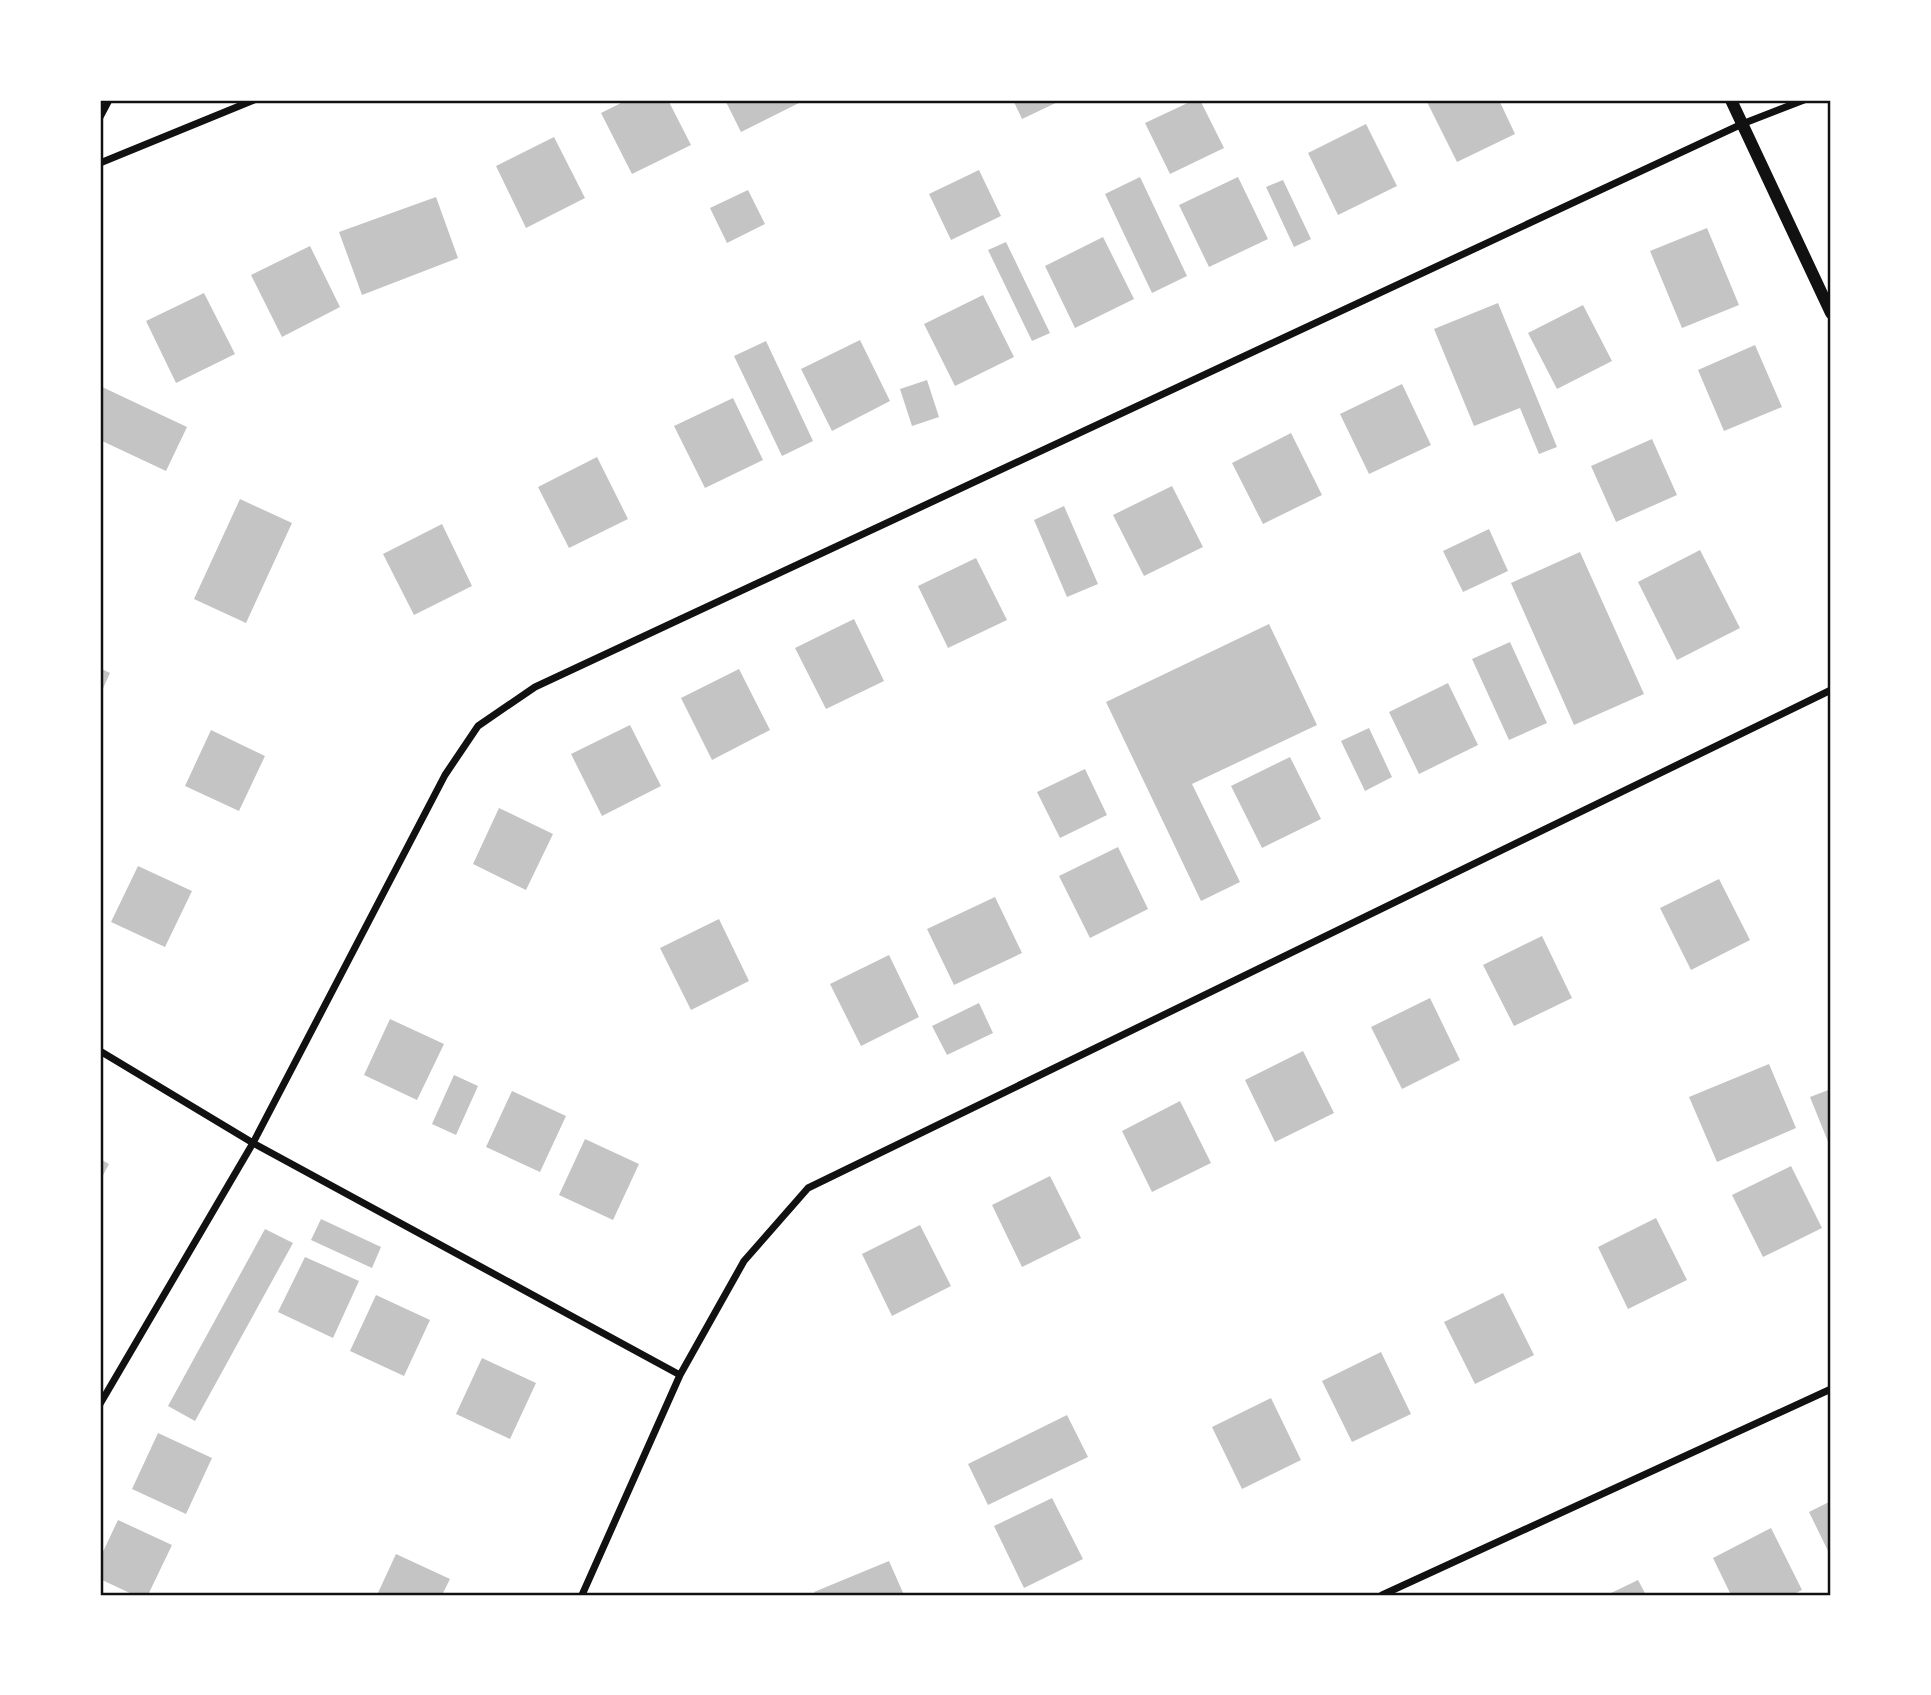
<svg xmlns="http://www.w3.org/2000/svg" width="1931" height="1695" font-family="'Source Sans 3',sans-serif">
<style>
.building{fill:#c4c4c4}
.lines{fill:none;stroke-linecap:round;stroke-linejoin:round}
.minor{stroke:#111;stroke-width:7}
.tertiary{stroke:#111;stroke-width:12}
.neatline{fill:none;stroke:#111;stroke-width:2.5}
</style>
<rect width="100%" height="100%" fill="#fff"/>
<path class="building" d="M627 100H668L691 145 632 174 601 113Z
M725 100H798L799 103 741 132Z
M1013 100H1062L1022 119Z
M1194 100H1200L1224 148 1170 174 1145 123Z
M1426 100H1499L1515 134 1457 162Z
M1366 124 1397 186 1338 215 1308 153Z
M554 137 585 198 526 228 496 166Z
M979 170 1001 216 951 240 929 194Z
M1140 177 1187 276 1152 293 1105 194Z
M1238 177 1268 239 1209 267 1179 205Z
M1283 180 1311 239 1294 247 1266 187Z
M748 190 765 224 727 243 710 208Z
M436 197 458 258 362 295 339 232Z
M1707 228 1739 305 1682 328 1650 251Z
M1103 237 1134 299 1075 328 1045 266Z
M1006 242 1050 333 1032 341 988 250Z
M310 246 340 307 282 337 251 275Z
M204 293 235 354 176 383 146 321Z
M983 295 1014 357 955 386 924 324Z
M1498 303 1557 447 1539 454 1520 408 1474 426 1434 329Z
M1583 305 1612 361 1557 389 1528 333Z
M860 340 890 401 832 431 801 369Z
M766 341 813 441 782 456 734 356Z
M1755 345 1782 407 1724 431 1698 370Z
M927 380 939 417 912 426 900 389Z
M1402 384 1431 445 1369 474 1340 414Z
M100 386 187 427 166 471 100 440Z
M733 398 763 460 705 488 674 426Z
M1291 433 1322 495 1263 524 1232 463Z
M1652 439 1677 495 1616 522 1591 466Z
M597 457 628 519 569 548 538 487Z
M1172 486 1203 547 1144 576 1113 515Z
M240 499 292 523 246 623 194 599Z
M1064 506 1098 584 1067 597 1034 520Z
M442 524 472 586 414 615 383 554Z
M1489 529 1508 571 1463 592 1443 551Z
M1700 550 1740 628 1677 660 1638 582Z
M1580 552 1644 694 1574 725 1511 583Z
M976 558 1007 620 948 648 918 586Z
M854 619 884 681 826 709 795 648Z
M1269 624 1317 725 1192 784 1240 882 1201 901 1106 702Z
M1510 642 1547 723 1509 740 1472 659Z
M100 668 110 673 100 695Z
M739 669 770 730 712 760 681 698Z
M1448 683 1478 745 1419 774 1389 712Z
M630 725 661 786 602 816 571 754Z
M1369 728 1392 777 1365 791 1341 741Z
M211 730 265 756 239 811 185 786Z
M1290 757 1321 819 1262 848 1231 786Z
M1085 769 1107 815 1060 838 1037 792Z
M499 808 553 834 526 890 473 864Z
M1118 847 1148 909 1090 938 1059 876Z
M138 866 192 891 165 947 111 922Z
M1719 879 1750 940 1691 970 1660 908Z
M995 897 1022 953 954 985 927 929Z
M719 919 749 981 691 1010 660 948Z
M1542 936 1572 998 1514 1026 1483 965Z
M889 955 919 1017 861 1046 830 984Z
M1430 998 1460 1060 1402 1089 1371 1027Z
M979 1003 993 1033 947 1055 932 1026Z
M390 1019 444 1044 417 1100 364 1075Z
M1303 1051 1334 1113 1275 1142 1245 1080Z
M1769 1064 1796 1128 1717 1162 1689 1097Z
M454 1075 478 1086 456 1135 432 1124Z
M1831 1089V1149L1810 1097Z
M512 1091 566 1116 540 1172 486 1147Z
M1180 1101 1211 1163 1152 1192 1122 1131Z
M585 1139 639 1164 613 1220 559 1195Z
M100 1159 109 1164 100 1181Z
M1791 1166 1822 1228 1763 1257 1732 1195Z
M1050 1176 1081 1238 1022 1267 992 1205Z
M1656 1218 1687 1280 1628 1309 1598 1247Z
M321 1219 381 1247 372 1268 311 1240Z
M920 1225 951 1286 892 1316 862 1254Z
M265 1229 293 1243 195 1421 168 1406Z
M305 1257 359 1281 333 1338 278 1312Z
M1503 1293 1534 1355 1475 1384 1444 1322Z
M376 1295 430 1320 404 1376 350 1351Z
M1381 1352 1411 1414 1352 1442 1322 1381Z
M482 1358 536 1383 510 1439 456 1414Z
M1271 1398 1301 1460 1242 1489 1212 1427Z
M1067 1415 1088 1457 988 1505 968 1464Z
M158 1433 212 1458 186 1514 132 1489Z
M1052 1498 1083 1559 1024 1588 994 1526Z
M1831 1501V1557L1809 1512Z
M118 1520 172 1545 148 1595H134L100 1579V1558Z
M1771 1528 1802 1590 1792 1595H1731L1713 1558Z
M396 1554 450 1579 442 1595H377Z
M889 1561 904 1595H816L814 1592Z
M1638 1580 1646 1595H1607Z"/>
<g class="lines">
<path class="minor" d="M100 117 109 100
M100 163 254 100
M100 1051 253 1143 680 1375
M100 1404 253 1143 445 775 478 726 535 687 1742 124 1804 100
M582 1595 680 1375 744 1261 808 1188 1831 690
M1382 1595 1831 1389"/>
<path class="tertiary" d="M1731 100 1831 313"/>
</g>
<rect width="1931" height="1695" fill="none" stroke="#ffffff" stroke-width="203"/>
<rect x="102" y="102" width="1727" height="1492" class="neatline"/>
</svg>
